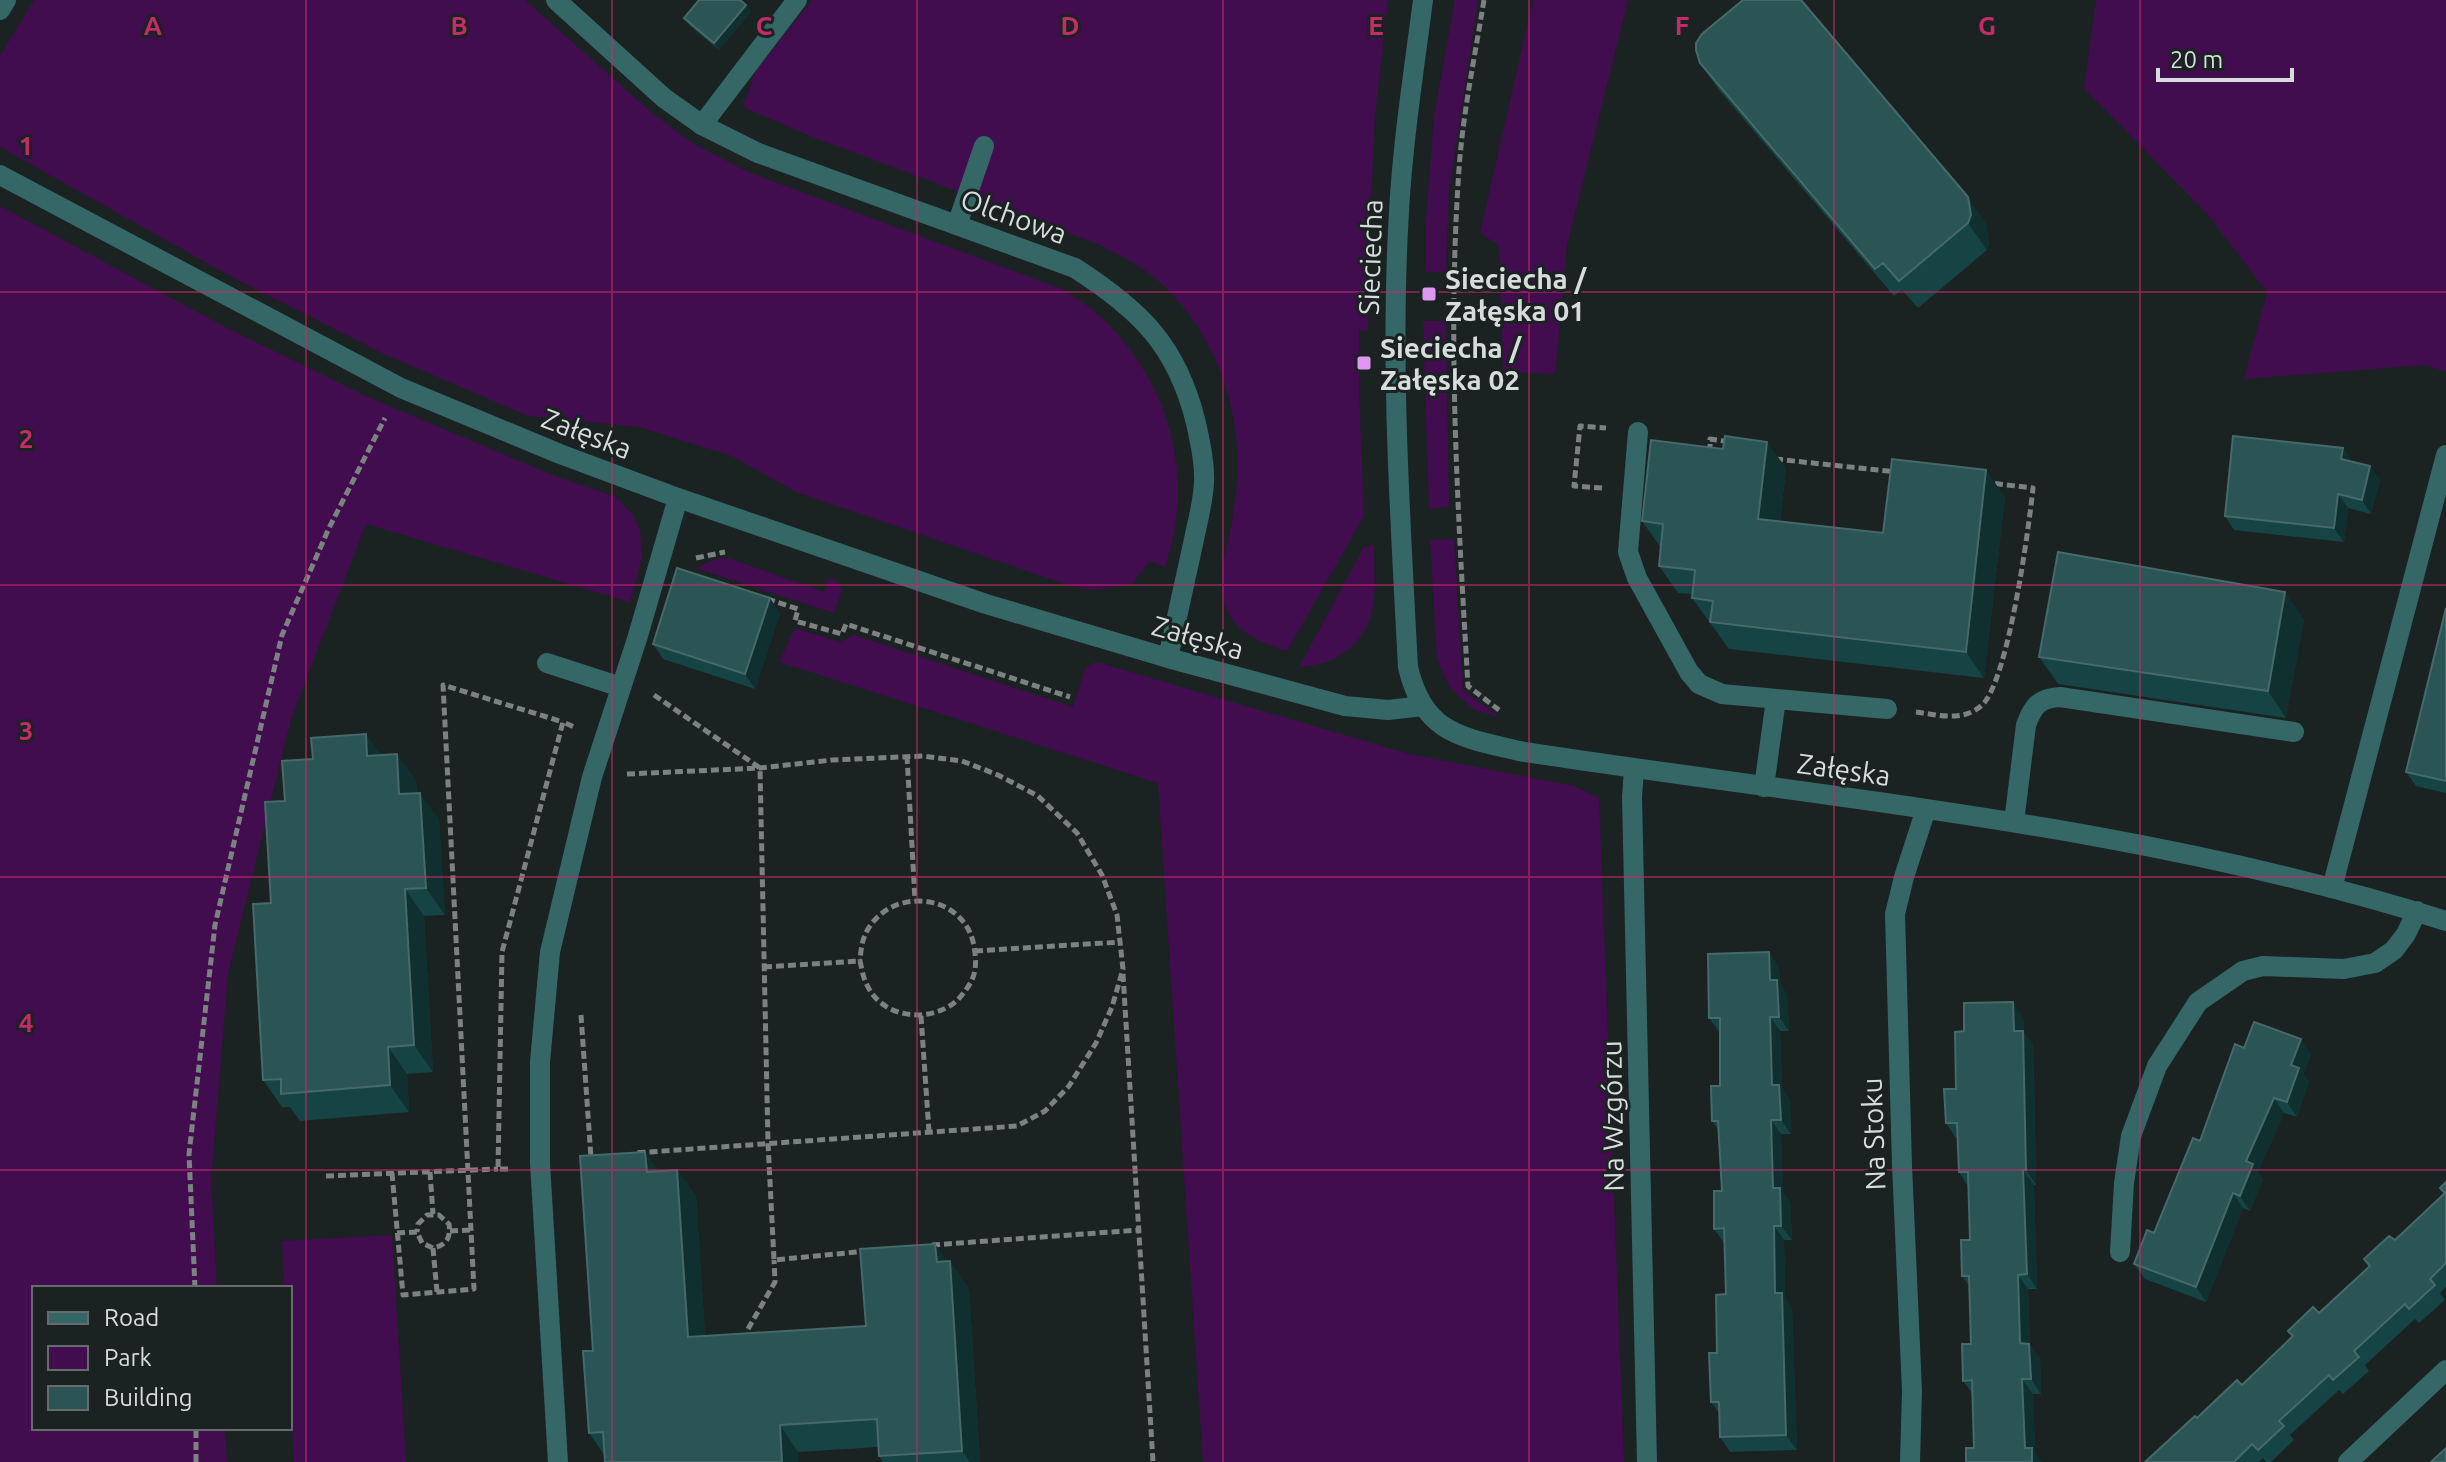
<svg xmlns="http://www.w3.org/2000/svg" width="2446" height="1462" font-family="Ubuntu,sans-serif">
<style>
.green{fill:#410d4f}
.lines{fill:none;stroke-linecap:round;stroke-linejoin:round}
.path{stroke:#7c8282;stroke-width:5;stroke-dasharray:8 4;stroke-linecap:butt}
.lane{stroke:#356767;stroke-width:20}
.street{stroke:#356767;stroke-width:20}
.wall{fill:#164343}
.shaded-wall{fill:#102f2f}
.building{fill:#2b5454;stroke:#466969;stroke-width:2}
.grid{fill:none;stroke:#c42c68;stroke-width:2;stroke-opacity:0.55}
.poi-dot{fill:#de98f2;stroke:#1b2222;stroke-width:3}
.labels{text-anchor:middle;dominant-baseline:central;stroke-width:6;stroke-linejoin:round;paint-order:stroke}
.street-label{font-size:28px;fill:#d7dcdc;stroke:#1b2222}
.poi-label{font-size:28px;font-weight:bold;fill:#d7dcdc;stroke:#1b2222;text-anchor:start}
.grid-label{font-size:26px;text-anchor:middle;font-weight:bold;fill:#c42c68;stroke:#1b2222;stroke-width:6;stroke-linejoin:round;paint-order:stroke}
</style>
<rect width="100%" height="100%" fill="#1b2222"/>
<path class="green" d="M34 0H525L652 113 692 143 748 172 1062 289C1075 298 1090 307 1102 318 1170 384 1196 476 1165 567L1150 561 1132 584 1095 590 1077 588 796 492 732 456 639 427 528 416 382 353 230 276 0 147V56Z
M812 0H1388L1375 116 1370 220 1368 331 1359 330V390L1364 516 1287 651C1260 643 1231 631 1224 600 1217 576 1226 552 1231 528 1233 516 1234 504 1236 492 1246 410 1211 315 1140 267 1127 258 1112 252 1098 244L810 136 743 107 755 72Z
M1455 0H1478L1449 192 1446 272H1425L1426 220 1434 116Z
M1533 0H1628L1567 245 1555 374 1503 372 1499 245 1480 233Z
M2096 0H2446V372L2426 365 2244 379 2267 292 2208 215 2084 88Z
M0 206 229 329 370 398 555 476 616 497 632 514 640 530 642 558 630 602 366 524 291 719 228 974 211 1180 217 1288H34V1428H225L227 1462H0Z
M1423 321H1446L1449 507 1429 509Z
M1454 539 1463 690 1499 717 1475 710 1463 700 1449 686 1437 660 1430 540Z
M1374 545C1374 582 1381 620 1351 647 1333 662 1322 665 1299 667L1364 547Z
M728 558 824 592 829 578 836 580 842 590 834 613 695 568 716 559Z
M795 628 840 642 854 635 1073 707 1085 669 1093 663H1100L1409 754 1574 786 1599 798 1624 1462H1203L1158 783 779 662Z
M392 1235 406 1462H294L290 1388V1288H284L282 1241Z"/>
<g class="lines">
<path class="path" d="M1484 0C1475 56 1463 112 1459 169 1447 341 1458 514 1468 686L1499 710
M1710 452V439L1730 442
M1775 459 1897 472
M1602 488 1574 486 1580 426 1606 428
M696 558 725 552
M767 599 798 609 795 621 842 634 846 624 1070 697
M654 695 760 768 768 1143 774 1260 867 1251
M1916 712C1938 715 1962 722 1981 706 2008 684 2029 527 2033 488L1990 483
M907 756 915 900
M627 774 760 768 832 760 923 756 962 761 998 775 1038 796 1077 833 1102 875 1117 915 1123 969 1112 1007 1096 1043 1069 1086 1045 1111 1017 1126 635 1153
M975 951 1121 942
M764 967 860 961C862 969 863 978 867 985 881 1015 919 1022 946 1008 957 1003 965 992 971 982 977 970 976 959 974 946 965 895 897 886 870 926 862 937 861 949 860 961
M1123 974 1153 1462
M581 1015 591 1158H593
M921 1016 929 1132
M508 1169H498L502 952 563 722 574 727
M430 1172 433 1214
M392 1173 403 1295 474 1289 443 685 563 722
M326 1176 498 1169
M450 1231 471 1230
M397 1233 417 1232 422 1243 433 1248C447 1245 451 1237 449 1224L439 1215H427L418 1224 417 1232
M932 1245 1139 1230
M433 1248 437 1292
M195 1288 189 1154 215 925 282 635 329 528 385 418
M748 1329 775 1282 774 1260
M196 1462V1428"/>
<path class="lane" d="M702 125 797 0
M957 225 984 146
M1638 432 1628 552 1637 578 1689 672 1699 684 1722 694 1887 709
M547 663 621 687
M1764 787 1776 699
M2014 822 2026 725C2033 706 2039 698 2060 697L2294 732
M2332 888 2446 455
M558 1462 540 1163V1062L550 952 592 777 637 639 678 498"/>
<path class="street" d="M556 0 664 98 702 125 758 153 1075 268C1140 310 1177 345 1196 423 1200 442 1205 463 1204 483 1203 503 1197 524 1193 544 1185 582 1176 620 1168 658
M1423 0C1414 70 1403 140 1399 211 1390 363 1400 515 1408 667 1423 733 1460 737 1519 751 1829 799 2145 825 2446 921
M0 10 6 0
M0 175 401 388 560 454 678 498 986 604 1168 658 1345 706 1388 710 1423 706
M1634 769 1632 797 1647 1462
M2120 1252 2124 1183 2131 1136 2157 1066 2198 1002 2243 971 2263 966 2344 969 2375 963 2394 950 2406 934 2417 911
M1910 1462 1912 1391 1902 1165 1895 914 1904 877 1926 809
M2348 1462 2446 1370"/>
</g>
<path class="wall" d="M751 12 719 50 690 26 684 18Z
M1700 63 1968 197 1986 224 1989 242 1987 250 1918 308 1902 290 1894 296 1719 90Z
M2343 448 2352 462 2380 480 2371 514 2348 508 2344 542 2234 530 2225 516Z
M1723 449 1786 468 1780 521 1883 533 2005 497 1984 678 1729 649 1692 598V594L1678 593 1659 566 1661 548 1642 521Z
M2446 608V793L2416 786 2406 772Z
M780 613 755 689 663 659 653 644Z
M2304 619 2286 718 2058 684 2039 657Z
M366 734 380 755 397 754 416 781 417 793 439 820 445 915 424 916 433 1072 407 1074 409 1112 300 1121 290 1107H282L263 1080 271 903 285 801 313 759Z
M1769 952 1779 967 1780 983 1787 995 1789 1031H1780L1782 1088 1790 1100 1791 1134H1781L1783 1192 1790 1202 1792 1240H1784L1785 1297 1792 1308 1797 1450 1730 1452 1720 1437 1719 1413 1711 1402 1726 1294 1724 1243 1714 1229 1722 1191 1719 1131 1712 1121 1720 1086V1033L1709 1018Z
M2023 1017 2024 1032 2033 1045 2034 1076 2036 1185H2034L2037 1289H2028L2030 1345 2040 1358 2041 1394H2033L2035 1452 1974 1448 1972 1393 1963 1381 1971 1344 1969 1286 1962 1276 1970 1240 1968 1186 1959 1172 1958 1138H1956L1946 1123 1956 1089 1964 1031Z
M2311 1054 2303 1074 2309 1082 2297 1117 2284 1113 2258 1172 2263 1179 2250 1211 2243 1208 2206 1302 2145 1279 2134 1264 2154 1233 2200 1141Z
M645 1152 658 1171 677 1170 696 1196 705 1336 866 1326 948 1261 969 1288 980 1462H883L879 1456 878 1447 798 1452 605 1456 589 1433Z
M2446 1182V1287L2440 1293 2445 1300 2419 1323 2415 1319 2365 1365 2369 1371 2343 1394 2339 1390 2290 1435 2294 1440 2271 1462H2266L2263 1458 2259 1462H2145L2197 1418 2242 1385 2292 1337 2288 1331 2319 1313 2369 1267 2364 1259 2395 1240 2444 1194 2440 1188Z"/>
<path class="shaded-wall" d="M746 5 751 12 719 50 714 43Z
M1968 197 1986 224 1989 242 1987 250 1968 223Z
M1767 442 1786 468 1777 545 1758 519Z
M2343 448 2352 462 2341 459Z
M2370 466 2380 480 2371 514 2362 500Z
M1986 470 2005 497 1984 678 1966 652Z
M2338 494 2348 508 2344 542 2334 528Z
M2285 592 2304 619 2286 718 2268 691Z
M770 598 780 613 755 689 745 674Z
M366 734 385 761 367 756Z
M397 754 416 781 418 821 399 794Z
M420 793 439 820 445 915 426 888Z
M405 889 424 916 433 1072 414 1045Z
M1769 952 1779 967 1780 983 1787 995 1789 1031 1779 1017 1770 980Z
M2013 1002 2023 1017 2024 1032 2033 1045 2036 1185 2026 1170 2014 1031Z
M1770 1017 1780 1031 1782 1088 1790 1100 1791 1134 1781 1120 1772 1085Z
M2301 1039 2311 1054 2303 1074 2309 1082 2297 1117 2287 1102 2291 1065Z
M388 1047 407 1074 409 1112 390 1085Z
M2274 1098 2284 1113 2258 1172 2263 1179 2250 1211 2240 1196 2246 1161Z
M1771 1120 1781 1134 1783 1192 1790 1202 1792 1240 1781 1226 1773 1188Z
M645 1152 664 1179 647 1172Z
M677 1170 696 1196 707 1364 688 1337Z
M2023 1170 2034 1185 2037 1289 2027 1274Z
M2233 1193 2243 1208 2206 1302 2196 1287Z
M1774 1226 1784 1240 1785 1297 1792 1308 1797 1450 1786 1435 1775 1293Z
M935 1244 950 1265V1261L969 1288 980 1462H970L962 1451 937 1262Z
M2018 1275 2028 1289 2030 1345 2040 1358 2041 1394 2031 1379 2020 1343Z
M2022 1379 2033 1394 2035 1452 2042 1462H2032L2025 1448Z
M780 1425 798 1452 799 1462H782Z"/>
<path class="building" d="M699 0H740L746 5 714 43 684 18Z
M1743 0H1801L1968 197 1971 215 1968 223 1899 281 1883 263 1875 269 1700 63 1696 50V43L1702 34Z
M1725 436 1767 442 1758 519 1883 533 1892 459 1986 470 1966 652 1710 622 1713 601 1692 598 1695 570 1659 566 1663 524 1642 521 1651 440 1723 449Z
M2233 436 2343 448 2341 459 2370 466 2362 500 2338 494 2334 528 2225 516Z
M2058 552 2285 592 2268 691 2039 657Z
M677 568 770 598 745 674 653 644Z
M2446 608V781L2406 772Z
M366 734 367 756 397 754 399 794 420 793 426 888 405 889 414 1045 388 1047 390 1085 281 1094V1079L263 1080 253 904 271 903 265 802 285 801 282 761 313 759 311 738Z
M1769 952 1770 980H1777L1779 1017H1770L1772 1085H1779L1781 1120H1771L1773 1188H1780L1781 1226H1774L1775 1293H1782L1786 1435 1720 1437 1719 1402H1711L1709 1353H1717L1716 1295 1726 1294 1724 1228 1714 1229V1191H1722L1718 1121H1712L1711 1086H1720V1018H1709L1708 954Z
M2013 1002 2014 1031H2023L2026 1170H2023L2027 1274 2018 1275 2020 1343 2029 1344 2031 1379H2022L2025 1448H2032V1462H1966V1448H1974L1972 1380 1963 1381 1962 1344H1971L1969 1276H1962L1961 1240H1970L1968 1172H1959L1957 1123H1946L1944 1089H1956L1955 1032 1964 1031V1003Z
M2254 1022 2301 1039 2291 1065 2299 1068 2287 1102 2274 1098 2246 1161 2253 1164 2240 1196 2233 1193 2196 1287 2134 1264 2147 1230 2154 1233 2193 1138 2200 1141 2235 1044 2244 1048Z
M645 1152 647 1172 677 1170 688 1337 866 1326 860 1249 935 1244 937 1262 950 1261 962 1451 879 1456 877 1419 780 1425 782 1462H605L603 1432 589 1433 583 1351H593L580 1156Z
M2446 1182V1263L2430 1279 2435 1285 2409 1309 2405 1304 2354 1351 2359 1357 2333 1380 2329 1375 2279 1421 2284 1426 2258 1450 2252 1444 2234 1462H2145L2195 1416 2197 1418 2237 1380 2242 1385 2293 1336 2288 1331 2313 1307 2319 1313 2370 1266 2364 1259 2389 1236 2395 1240 2445 1193 2440 1188Z
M2446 1448V1462H2431Z"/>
<path class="grid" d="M306 0V1462M612 0V1462M917 0V1462M1223 0V1462M1529 0V1462M1834 0V1462M2140 0V1462M0 292H2446M0 585H2446M0 877H2446M0 1170H2446"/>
<g class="poi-dot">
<rect x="1421" y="286" width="16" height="16" rx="4"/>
<rect x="1356" y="355" width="16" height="16" rx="4"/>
</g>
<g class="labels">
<g class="street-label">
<text transform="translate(1014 216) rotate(20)">Olchowa</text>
<text transform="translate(1370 257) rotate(-88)">Sieciecha</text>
<text transform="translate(587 433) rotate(21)">Załęska</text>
<text transform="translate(1198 637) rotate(16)">Załęska</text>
<text transform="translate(1844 769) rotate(8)">Załęska</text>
<text transform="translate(1612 1116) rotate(-91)">Na Wzgórzu</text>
<text transform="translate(1873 1134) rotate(-92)">Na Stoku</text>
</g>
<g class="poi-label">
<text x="1445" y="278">Sieciecha /<tspan x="1445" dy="32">Załęska 01</tspan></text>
<text x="1380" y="347">Sieciecha /<tspan x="1380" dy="32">Załęska 02</tspan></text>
</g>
</g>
<g class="grid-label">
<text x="153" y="35">A</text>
<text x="459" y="35">B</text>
<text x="764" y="35">C</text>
<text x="1070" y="35">D</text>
<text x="1376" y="35">E</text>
<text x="1682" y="35">F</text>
<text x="1987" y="35">G</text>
<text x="26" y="155">1</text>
<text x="26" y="448">2</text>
<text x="26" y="740">3</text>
<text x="26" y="1032">4</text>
</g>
<rect x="32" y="1286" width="260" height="144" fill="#1b2222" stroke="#666c6c" stroke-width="2"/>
<rect x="48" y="1312" width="40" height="12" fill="#356767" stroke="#666c6c" stroke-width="2"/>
<text x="104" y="1326" font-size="24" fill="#d7dcdc">Road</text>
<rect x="48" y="1346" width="40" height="24" fill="#410d4f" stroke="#666c6c" stroke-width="2"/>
<text x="104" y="1366" font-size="24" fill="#d7dcdc">Park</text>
<rect x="48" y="1386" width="40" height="24" fill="#2b5454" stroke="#666c6c" stroke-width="2"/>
<text x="104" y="1406" font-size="24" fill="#d7dcdc">Building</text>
<path d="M2158 68v12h134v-12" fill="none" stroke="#d7dcdc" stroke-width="4"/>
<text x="2170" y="68" font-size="24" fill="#d7dcdc" stroke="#1b2222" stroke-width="6" paint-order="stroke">20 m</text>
</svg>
